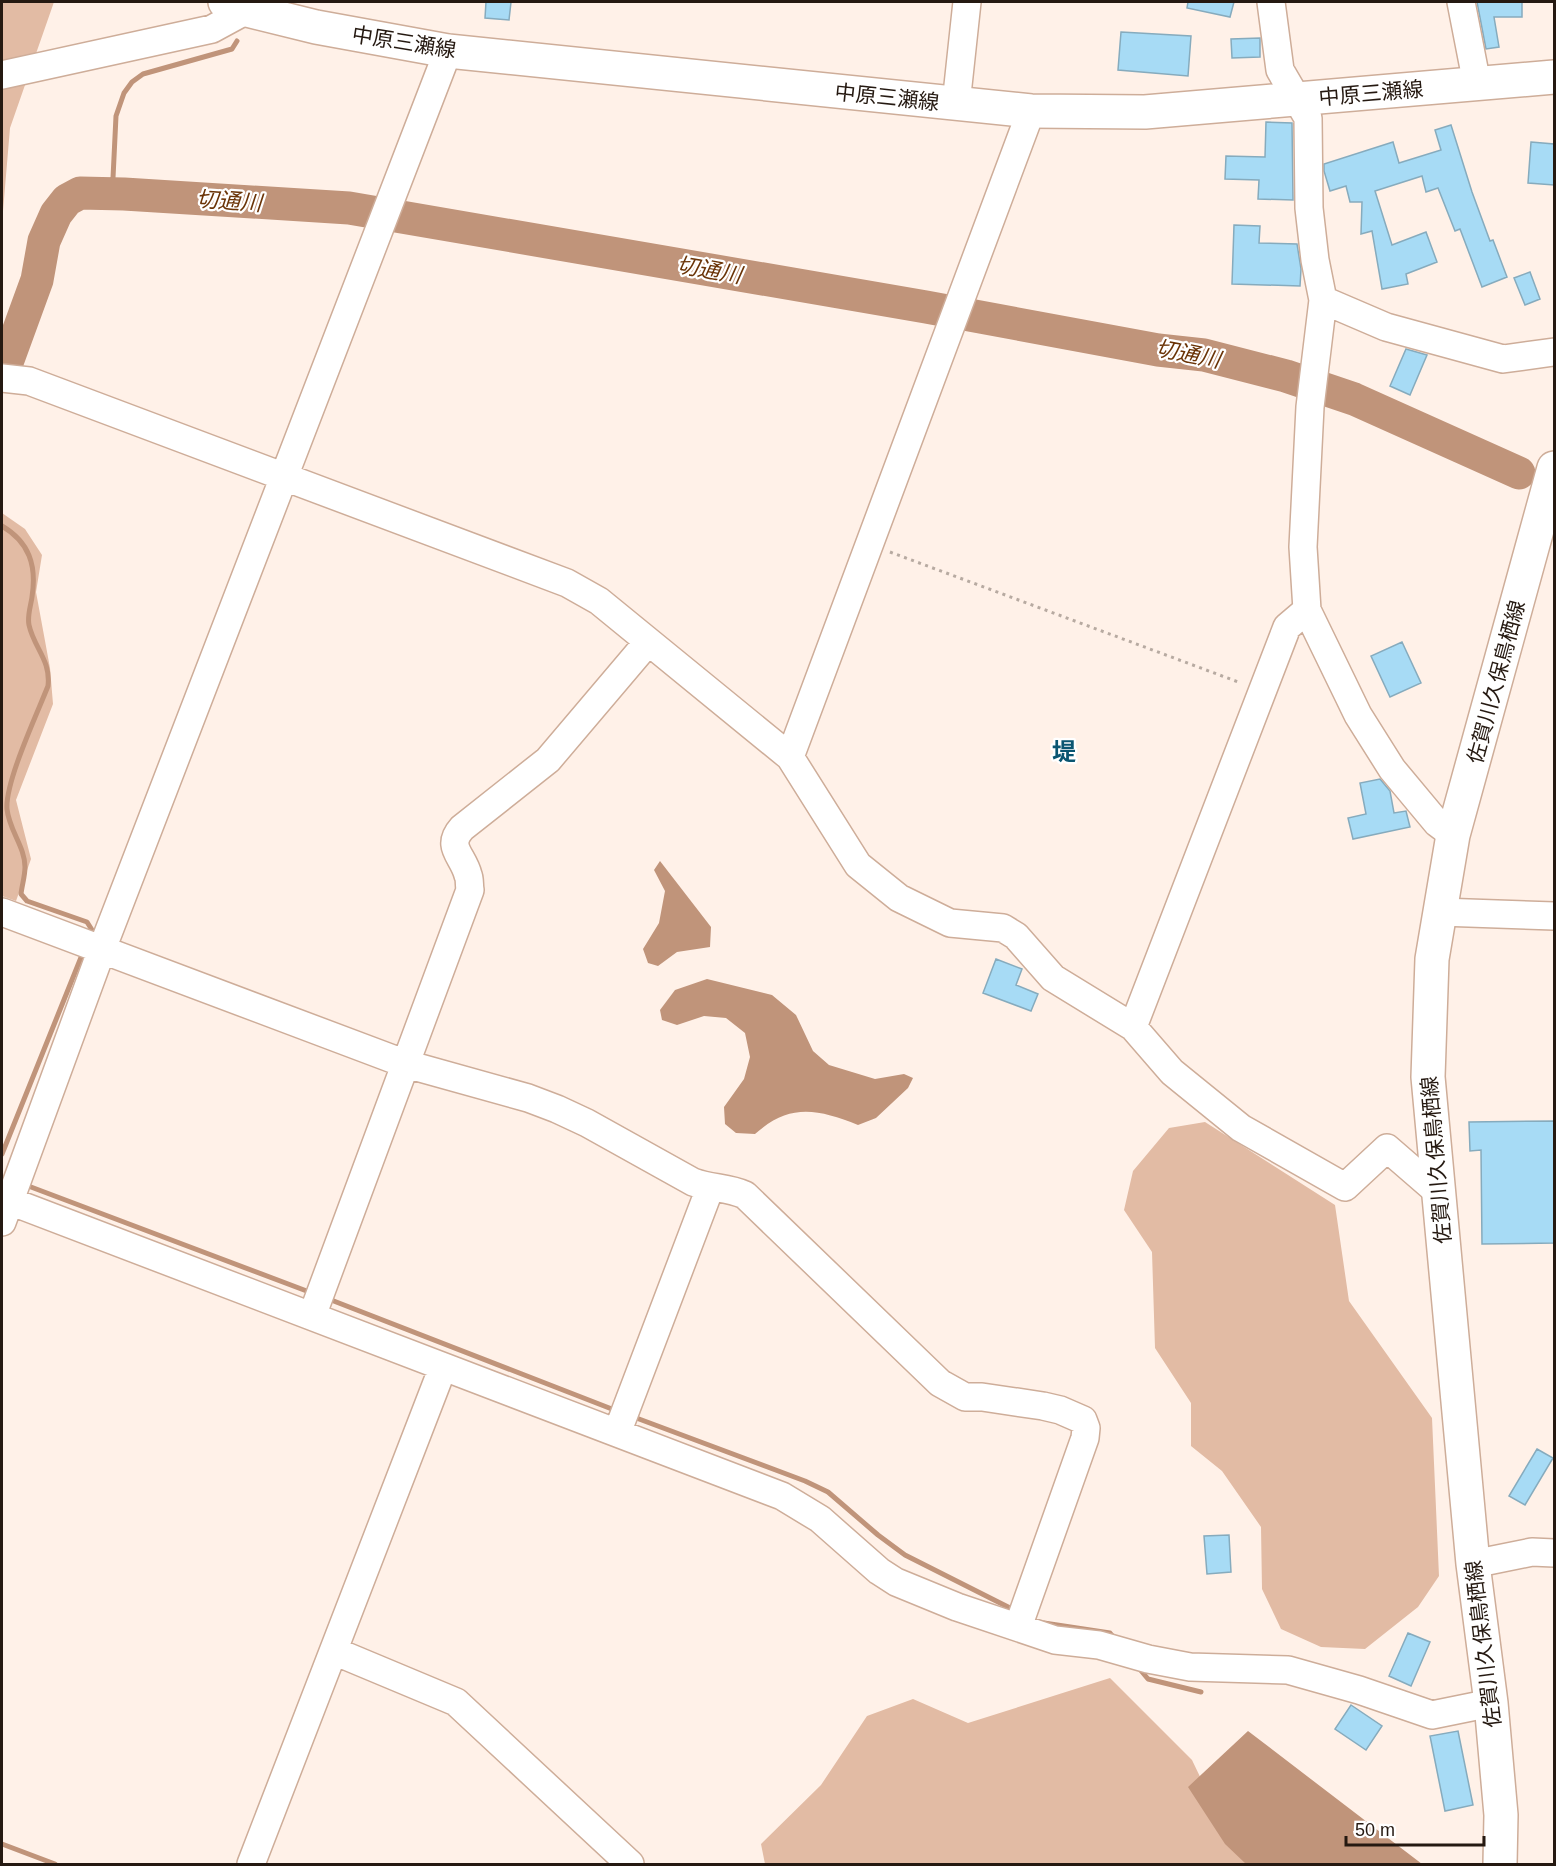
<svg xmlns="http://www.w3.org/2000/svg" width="1556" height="1866" font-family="Helvetica,'Noto Sans JP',sans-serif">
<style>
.green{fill:#e2bba4}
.water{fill:#c0947a}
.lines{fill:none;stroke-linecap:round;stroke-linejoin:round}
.stream{stroke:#c0947a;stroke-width:5}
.river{stroke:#c0947a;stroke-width:33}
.building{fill:#a7dbf5;stroke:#86abbd;stroke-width:1.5}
.minor-casing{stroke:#cead99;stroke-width:30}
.major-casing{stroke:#cead99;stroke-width:36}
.path{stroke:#b7aaa1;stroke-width:3;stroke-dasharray:3 4.5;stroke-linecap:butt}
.minor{stroke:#fff;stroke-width:27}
.major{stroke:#fff;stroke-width:33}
.labels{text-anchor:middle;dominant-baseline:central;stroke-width:4.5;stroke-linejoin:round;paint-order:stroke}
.street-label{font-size:21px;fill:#251911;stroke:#fff}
.water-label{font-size:22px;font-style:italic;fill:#6a3306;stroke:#fff}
.quarter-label{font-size:24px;font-weight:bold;fill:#0a5571;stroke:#fff}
</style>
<rect width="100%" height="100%" fill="#fff1e8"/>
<path class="green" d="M2 2H54L10 128 2 223Z
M2 513 25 529 42 555 36 592 50 668 53 704 16 800 31 859 16 901 2 896Z
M1205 1122 1335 1205 1349 1301 1432 1418 1439 1576 1418 1607 1365 1649 1321 1647 1281 1629 1262 1589 1261 1527 1222 1471 1191 1446V1403L1155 1348 1152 1252 1124 1210 1133 1171 1169 1128Z
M1110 1678 1192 1760 1227 1833 1257 1864H765L761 1844 821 1785 867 1716 913 1699 968 1723Z"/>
<path class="water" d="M660 861 711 927 710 947 677 952 658 966 648 963 643 949 659 923 665 891 654 870Z
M707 979 772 995 796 1015 813 1051 829 1065 875 1079 904 1074 913 1078 908 1088 876 1118 858 1125C817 1109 790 1103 755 1134L736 1133 725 1124 724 1107 744 1079 750 1057 745 1033 726 1018 704 1016 677 1025 662 1020 660 1010 675 990Z
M1248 1731 1422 1864H1246L1225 1844 1188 1787Z"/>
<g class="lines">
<path class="stream" d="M102 194 113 178 116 116 124 93 132 82 143 74 232 49 237 41
M2 526C29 542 37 565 32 597 31 605 27 616 29 625 34 648 51 660 48 686 37 714 5 782 7 809 9 830 25 847 25 867 25 876 22 885 21 894L27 901 87 922 92 930 90 936
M2 1154 84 950
M23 1184 312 1293
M326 1298 617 1411
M631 1416 805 1481 828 1492 878 1535 905 1555 1016 1611
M1044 1623 1110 1633 1115 1639
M1138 1667 1148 1679 1201 1692
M2 1844 55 1864"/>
<path class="river" d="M2 376 37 280 44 241 56 214 67 200 80 193 124 194 349 208 926 307 1158 350 1204 355 1286 376 1354 399 1519 473"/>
</g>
<path class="building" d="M486 2H511L509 20 485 18Z
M1188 2H1234L1230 17 1187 8Z
M1477 2H1522V17H1494L1499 47 1486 49Z
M1121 32 1191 36 1188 76 1118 70Z
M1260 38V57L1232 58 1231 39Z
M1266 122 1292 123 1293 200 1258 199 1259 180 1225 179 1226 156 1265 157Z
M1451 125 1472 192 1490 241 1493 240 1507 277 1482 287 1460 229 1455 231 1438 188 1426 192 1422 176 1375 191 1392 245 1426 232 1437 262 1406 274 1408 284 1382 289 1372 231 1361 234 1362 202H1350L1346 186 1330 191 1324 171V164L1393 142 1399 163 1441 150 1435 130Z
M1531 142 1554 144V185L1528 183Z
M1234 225 1260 226 1259 243 1297 244 1301 269 1300 286 1232 284Z
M1530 272 1540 299 1525 305 1514 278Z
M1406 349 1427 355 1410 395 1390 386Z
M1402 642 1421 683 1390 697 1371 656Z
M1380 779 1390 791 1394 813 1406 811 1410 827 1353 839 1348 818 1366 814 1360 783Z
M996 959 1022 969 1016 985 1038 994 1031 1011 983 993Z
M1554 1121V1243L1482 1244 1481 1150 1470 1151 1469 1122Z
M1537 1449 1553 1458 1525 1505 1509 1496Z
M1229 1535 1231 1572 1207 1574 1204 1536Z
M1408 1633 1430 1642 1411 1686 1389 1676Z
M1351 1705 1382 1726 1366 1750 1335 1729Z
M1458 1731 1473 1805 1445 1811 1430 1736Z"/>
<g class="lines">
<g class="minor-casing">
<path id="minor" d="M1271 2 1280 70 1308 118 1309 208 1315 260 1323 300 1310 407 1303 547 1307 610 1358 715 1392 769 1437 823 1453 835
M1461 2 1477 84
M2 75 212 29 247 10
M956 104 967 2
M1323 300 1386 327 1503 359 1554 352
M2 378 29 381 567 583 599 601 790 757 858 865 899 898 950 923 1003 928 1016 936 1053 978 1133 1027 1172 1072 1241 1128 1345 1187 1387 1148 1439 1193
M790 757 1031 111
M2 912 406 1064 528 1098 557 1109 587 1123 693 1182C712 1189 727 1187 745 1195L940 1383 965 1397H982L1043 1406 1060 1410 1083 1420 1086 1428 1085 1438 1018 1627
M1440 912 1554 916
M1133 1027 1287 627 1307 610
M2 1198 782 1496 820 1519 879 1571 896 1582 957 1607 1055 1640 1099 1645 1148 1659 1190 1667 1288 1670 1359 1690 1432 1715 1491 1703
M2 1222 102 949 448 51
M312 1316 470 890C469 885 470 879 468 875 463 855 445 847 462 828L548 760 648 642
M617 1433 710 1188
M1473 1564 1532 1552 1554 1553
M334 1651 456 1702 630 1864
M251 1864 443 1367"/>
</g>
<g class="major-casing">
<path id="major" d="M225 2 247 10 316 27 448 51 1031 111 1145 112 1554 77
M1500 1864 1501 1815 1491 1703 1473 1564 1428 1077 1432 959 1453 835 1554 468"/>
</g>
<path class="path" d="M890 552 1241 683"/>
<use href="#minor" class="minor"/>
<use href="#major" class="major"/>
</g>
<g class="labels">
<g class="street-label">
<text transform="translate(404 42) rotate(9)">中原三瀬線</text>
<text transform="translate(1371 93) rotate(-5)">中原三瀬線</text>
<text transform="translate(887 97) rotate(6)">中原三瀬線</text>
<text transform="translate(1496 682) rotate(-75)">佐賀川久保鳥栖線</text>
<text transform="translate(1436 1160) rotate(-95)">佐賀川久保鳥栖線</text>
<text transform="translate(1483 1644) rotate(-97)">佐賀川久保鳥栖線</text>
</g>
<g class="water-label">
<text transform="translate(229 201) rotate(4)">切通川</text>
<text transform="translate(709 270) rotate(10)">切通川</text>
<text transform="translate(1188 354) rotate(11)">切通川</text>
</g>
<g class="quarter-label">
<text x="1064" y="751">堤</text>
</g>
</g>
<rect width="1556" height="1866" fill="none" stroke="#251911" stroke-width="6"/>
<path d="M1346 1836v9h138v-9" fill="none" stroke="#251911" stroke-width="3"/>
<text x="1355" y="1836" font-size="18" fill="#251911" stroke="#ffffff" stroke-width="4.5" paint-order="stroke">50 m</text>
</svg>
